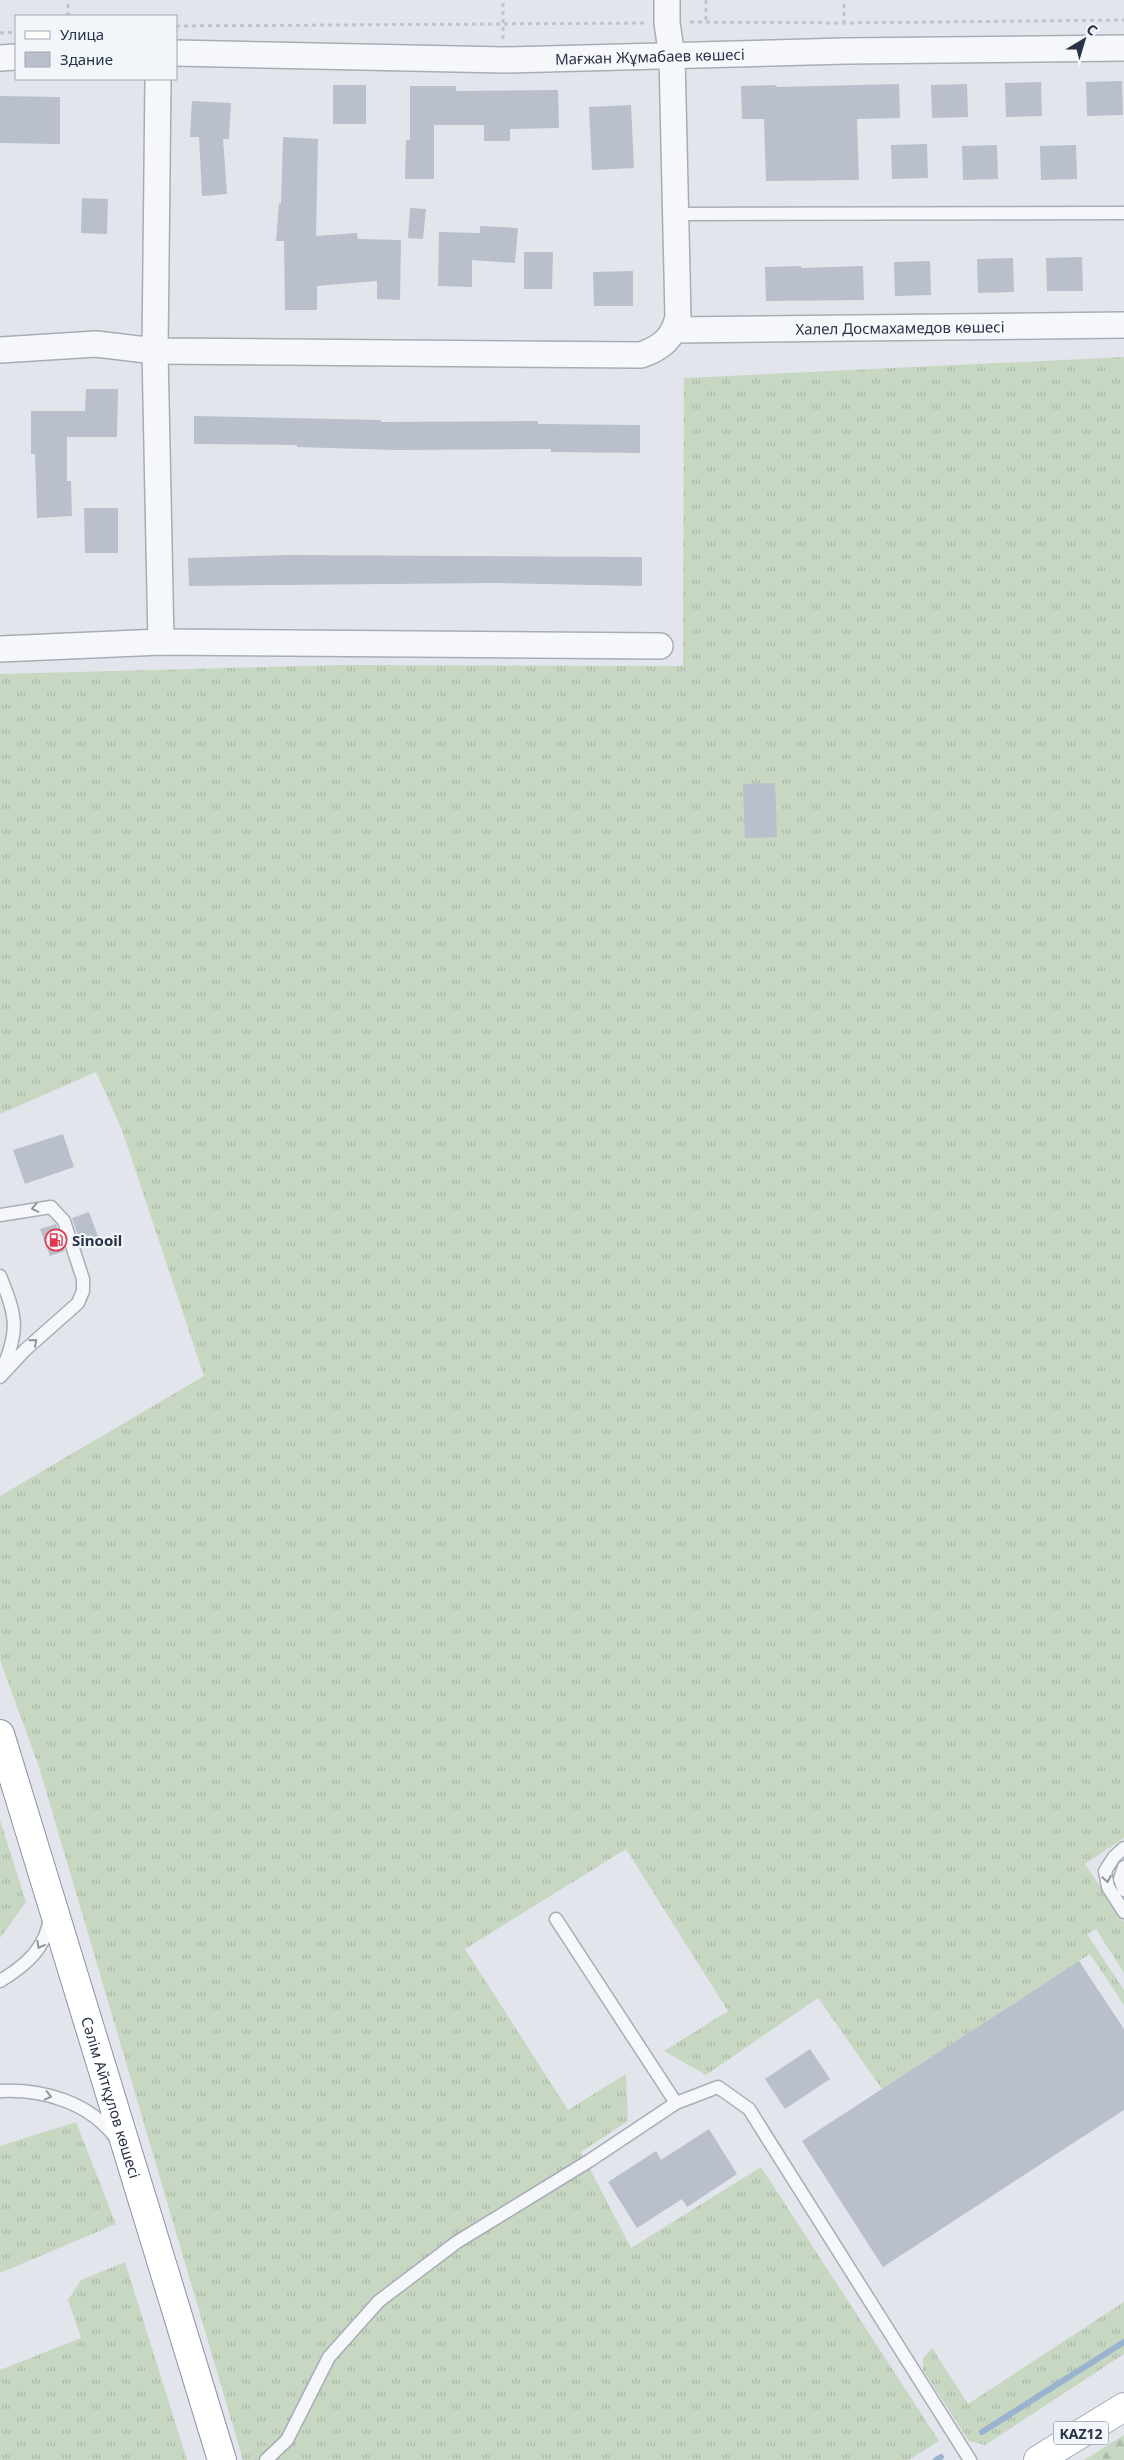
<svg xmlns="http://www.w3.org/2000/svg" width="1124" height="2460" font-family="'Noto Sans',sans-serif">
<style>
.grass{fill:url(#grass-tufts)}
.forest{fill:url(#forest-firs)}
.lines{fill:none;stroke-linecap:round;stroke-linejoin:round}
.stream{stroke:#99b3d0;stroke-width:6}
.building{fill:#b9bfcb}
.service-casing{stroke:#a6adb7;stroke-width:15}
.minor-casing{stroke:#a6adb7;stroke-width:28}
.primary-casing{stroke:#a0aab9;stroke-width:30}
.trunk-casing{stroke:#8893a5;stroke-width:30}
.path{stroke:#c0c4cb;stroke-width:3;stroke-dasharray:4 4;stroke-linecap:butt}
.service{stroke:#f6f7fa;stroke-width:12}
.minor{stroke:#f6f7fa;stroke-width:25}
.primary{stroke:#fff;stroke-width:28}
.trunk{stroke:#fff;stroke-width:28}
.oneway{stroke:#8f95a0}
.labels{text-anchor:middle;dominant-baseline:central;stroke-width:4.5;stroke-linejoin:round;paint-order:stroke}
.shield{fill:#f2f5f9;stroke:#656d7c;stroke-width:1}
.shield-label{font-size:14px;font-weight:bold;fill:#283347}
.street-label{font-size:15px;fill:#283347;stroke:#f2f5f9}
.poi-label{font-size:15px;font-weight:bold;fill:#283347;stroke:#f2f5f9;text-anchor:start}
</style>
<defs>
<pattern id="grass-tufts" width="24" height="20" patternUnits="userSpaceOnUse" patternTransform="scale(1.25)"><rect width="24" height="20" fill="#c7d7c2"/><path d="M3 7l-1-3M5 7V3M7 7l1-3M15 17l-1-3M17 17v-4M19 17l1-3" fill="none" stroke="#abb9a8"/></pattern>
<pattern id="forest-firs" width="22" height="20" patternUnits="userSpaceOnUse" patternTransform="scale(1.25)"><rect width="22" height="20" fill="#c7d7c2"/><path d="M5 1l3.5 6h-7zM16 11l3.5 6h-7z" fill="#abb9a8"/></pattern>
</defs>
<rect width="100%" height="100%" fill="#e2e6ec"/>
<path class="grass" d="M1124 357V1838L1085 1864 1124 1922V1973L1096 1929 1087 1934 1124 1990V2005L1090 1954 882 2089 818 1998 706 2075 664 2051 728 2011 626 1849 465 1949 568 2110 626 2074 628 2121 581 2152 631 2248 761 2167 939 2441 909 2460H243L39 1767 0 1660V1496L204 1376 122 1130 96 1072 0 1114V674L342 665 683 666 684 378Z
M0 1820 26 1902 0 1938Z
M76 2122 116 2224 0 2273V2146Z
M125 2262 187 2460H0V2370L81 2338 68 2300 81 2280Z
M1124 2302V2354L985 2445 969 2441 923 2370V2358L932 2348 968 2404Z"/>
<path class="forest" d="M1124 2435V2460H1084Z"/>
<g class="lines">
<path class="stream" d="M982 2432 1124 2342
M936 2460 941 2457"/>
</g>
<path class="building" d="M1122 81 1123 115 1087 116 1086 82Z
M1041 82 1042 116 1006 117 1005 83Z
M899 84 900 118 857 119 859 180 766 181 764 119H742L741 86 776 85 777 87Z
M967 84 968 117 932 118 931 85Z
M333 85H366V124H333Z
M410 86H456V91L558 90 559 128 510 129V141H484V125H434V179H405L406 140H410Z
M0 96 60 97V144L0 143Z
M192 101 231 103 229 139H223L227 194 202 196 199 137H190Z
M631 105 634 168 592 170 589 107Z
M283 137 318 139 316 236 357 233 358 239 401 240 400 300 377 299V281L317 286V310H285L284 241H276L279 203H281Z
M927 144 928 178 892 179 891 145Z
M997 145 998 179 963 180 962 146Z
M1076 145 1077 179 1041 180 1040 146Z
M82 198 108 199 107 234 81 233Z
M410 208 426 209 423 239 408 238Z
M480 226 518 228 515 263 472 260V287L438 286 439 232 480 233Z
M524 252H553L552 289H524Z
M1082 257 1083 291H1047L1046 258Z
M1013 258 1014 292 978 293 977 259Z
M930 261 931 295 895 296 894 262Z
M801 266V268L863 266 864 300 766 301 765 267Z
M633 271V306H594L593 272Z
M86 389H118L117 437H67V481H71L72 516 37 518 35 454H31V411H85Z
M194 416 381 420V422L538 421V424L640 425V453L551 452V449L396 450 297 447V445L194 444Z
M84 508H118V553H85Z
M289 555 642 557V586L493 583 189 586 188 558Z
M775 783 777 837 745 838 743 784Z
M63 1134 74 1167 25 1184 13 1150Z
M89 1212 99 1239 81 1245 72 1218Z
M56 1224 65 1251 50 1256 40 1229Z
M1079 1961 1124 2029V2110L883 2267 802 2141Z
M810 2049 830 2079 785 2109 765 2079Z
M709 2129 737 2174 687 2207 682 2199 637 2228 608 2182 656 2151 661 2160Z"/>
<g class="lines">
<g class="service-casing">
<path id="service" d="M676 214 1124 213
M0 1215 51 1207 64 1221 83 1279V1291L78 1303 25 1350 0 1377
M0 1276C16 1315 20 1330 2 1370
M1124 1848 1114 1857 1105 1871 1108 1887 1124 1912
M1124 1867 1120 1879 1124 1890
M556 1919 676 2103
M0 1981C25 1966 47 1948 50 1916
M0 2091C43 2089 89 2102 116 2138
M266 2460 287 2440 329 2357 379 2301 457 2242 589 2161 676 2103 718 2087 749 2109 970 2460"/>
</g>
<g class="minor-casing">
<g id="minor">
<path id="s1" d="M176 53 504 60 846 51 1124 48"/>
<path d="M0 58 16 57"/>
<path d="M158 79 155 351 161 642"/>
<path id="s2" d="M675 330 1124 325"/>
<path d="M0 350 96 344 155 351 641 355C661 348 673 339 678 317L672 57 667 23V0"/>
<path d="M0 649 161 642 660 646"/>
</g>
</g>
<g class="primary-casing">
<path id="primary" d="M1038 2460 1124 2407"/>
</g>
<g class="trunk-casing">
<g id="trunk">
<path id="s3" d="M0 1734 222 2460"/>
</g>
</g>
<path class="path" d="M706 0V21
M68 16V0
M690 22 844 23 1124 20
M844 24V0
M176 26 646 23
M0 33 16 32
M503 39V0"/>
<use href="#service" class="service"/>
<use href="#minor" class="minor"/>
<use href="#primary" class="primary"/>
<use href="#trunk" class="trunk"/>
</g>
<defs><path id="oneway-chevron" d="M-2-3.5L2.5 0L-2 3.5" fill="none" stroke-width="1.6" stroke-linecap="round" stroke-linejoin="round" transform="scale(1.25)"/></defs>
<g class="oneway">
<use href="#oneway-chevron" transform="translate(35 1208) rotate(169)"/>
<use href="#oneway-chevron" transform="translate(34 1342) rotate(-41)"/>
<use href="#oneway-chevron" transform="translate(1107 1879) rotate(80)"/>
<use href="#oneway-chevron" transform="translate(40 1945) rotate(119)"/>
<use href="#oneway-chevron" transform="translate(48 2096) rotate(14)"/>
</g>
<defs>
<g id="fuel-ring" transform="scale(1.125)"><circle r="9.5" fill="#f2f5f9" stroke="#de3a51" stroke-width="1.5"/><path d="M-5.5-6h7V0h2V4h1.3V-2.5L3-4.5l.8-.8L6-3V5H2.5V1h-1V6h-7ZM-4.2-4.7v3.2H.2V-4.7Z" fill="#de3a51"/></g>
</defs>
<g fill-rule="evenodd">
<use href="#fuel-ring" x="56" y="1240"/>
</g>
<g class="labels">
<rect class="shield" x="1053.5" y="2421.5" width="55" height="23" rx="4"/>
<g class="shield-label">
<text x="1081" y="2433">KAZ12</text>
</g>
<g class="street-label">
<text stroke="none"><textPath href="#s1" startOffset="474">Мағжан Жұмабаев көшесі</textPath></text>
<text stroke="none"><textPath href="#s2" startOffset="225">Халел Досмахамедов көшесі</textPath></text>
<text stroke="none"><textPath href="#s3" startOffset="380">Сәлім Айтқұлов көшесі</textPath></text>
</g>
<g class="poi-label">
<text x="72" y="1240">Sinooil</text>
</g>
</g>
<rect x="15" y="15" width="162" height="65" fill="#f2f5f9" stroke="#a1a7b2"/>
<rect x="25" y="31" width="25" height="8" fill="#ffffff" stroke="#a1a7b2"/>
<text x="60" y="40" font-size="15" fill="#283347">Улица</text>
<rect x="25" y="52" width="25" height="15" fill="#b9bfcb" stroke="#a1a7b2"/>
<text x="60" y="65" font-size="15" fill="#283347">Здание</text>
<g transform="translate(1084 40) rotate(38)" stroke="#f2f5f9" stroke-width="4" paint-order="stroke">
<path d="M0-4L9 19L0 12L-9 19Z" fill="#283347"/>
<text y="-8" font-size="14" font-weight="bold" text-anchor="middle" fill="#283347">С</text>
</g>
</svg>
